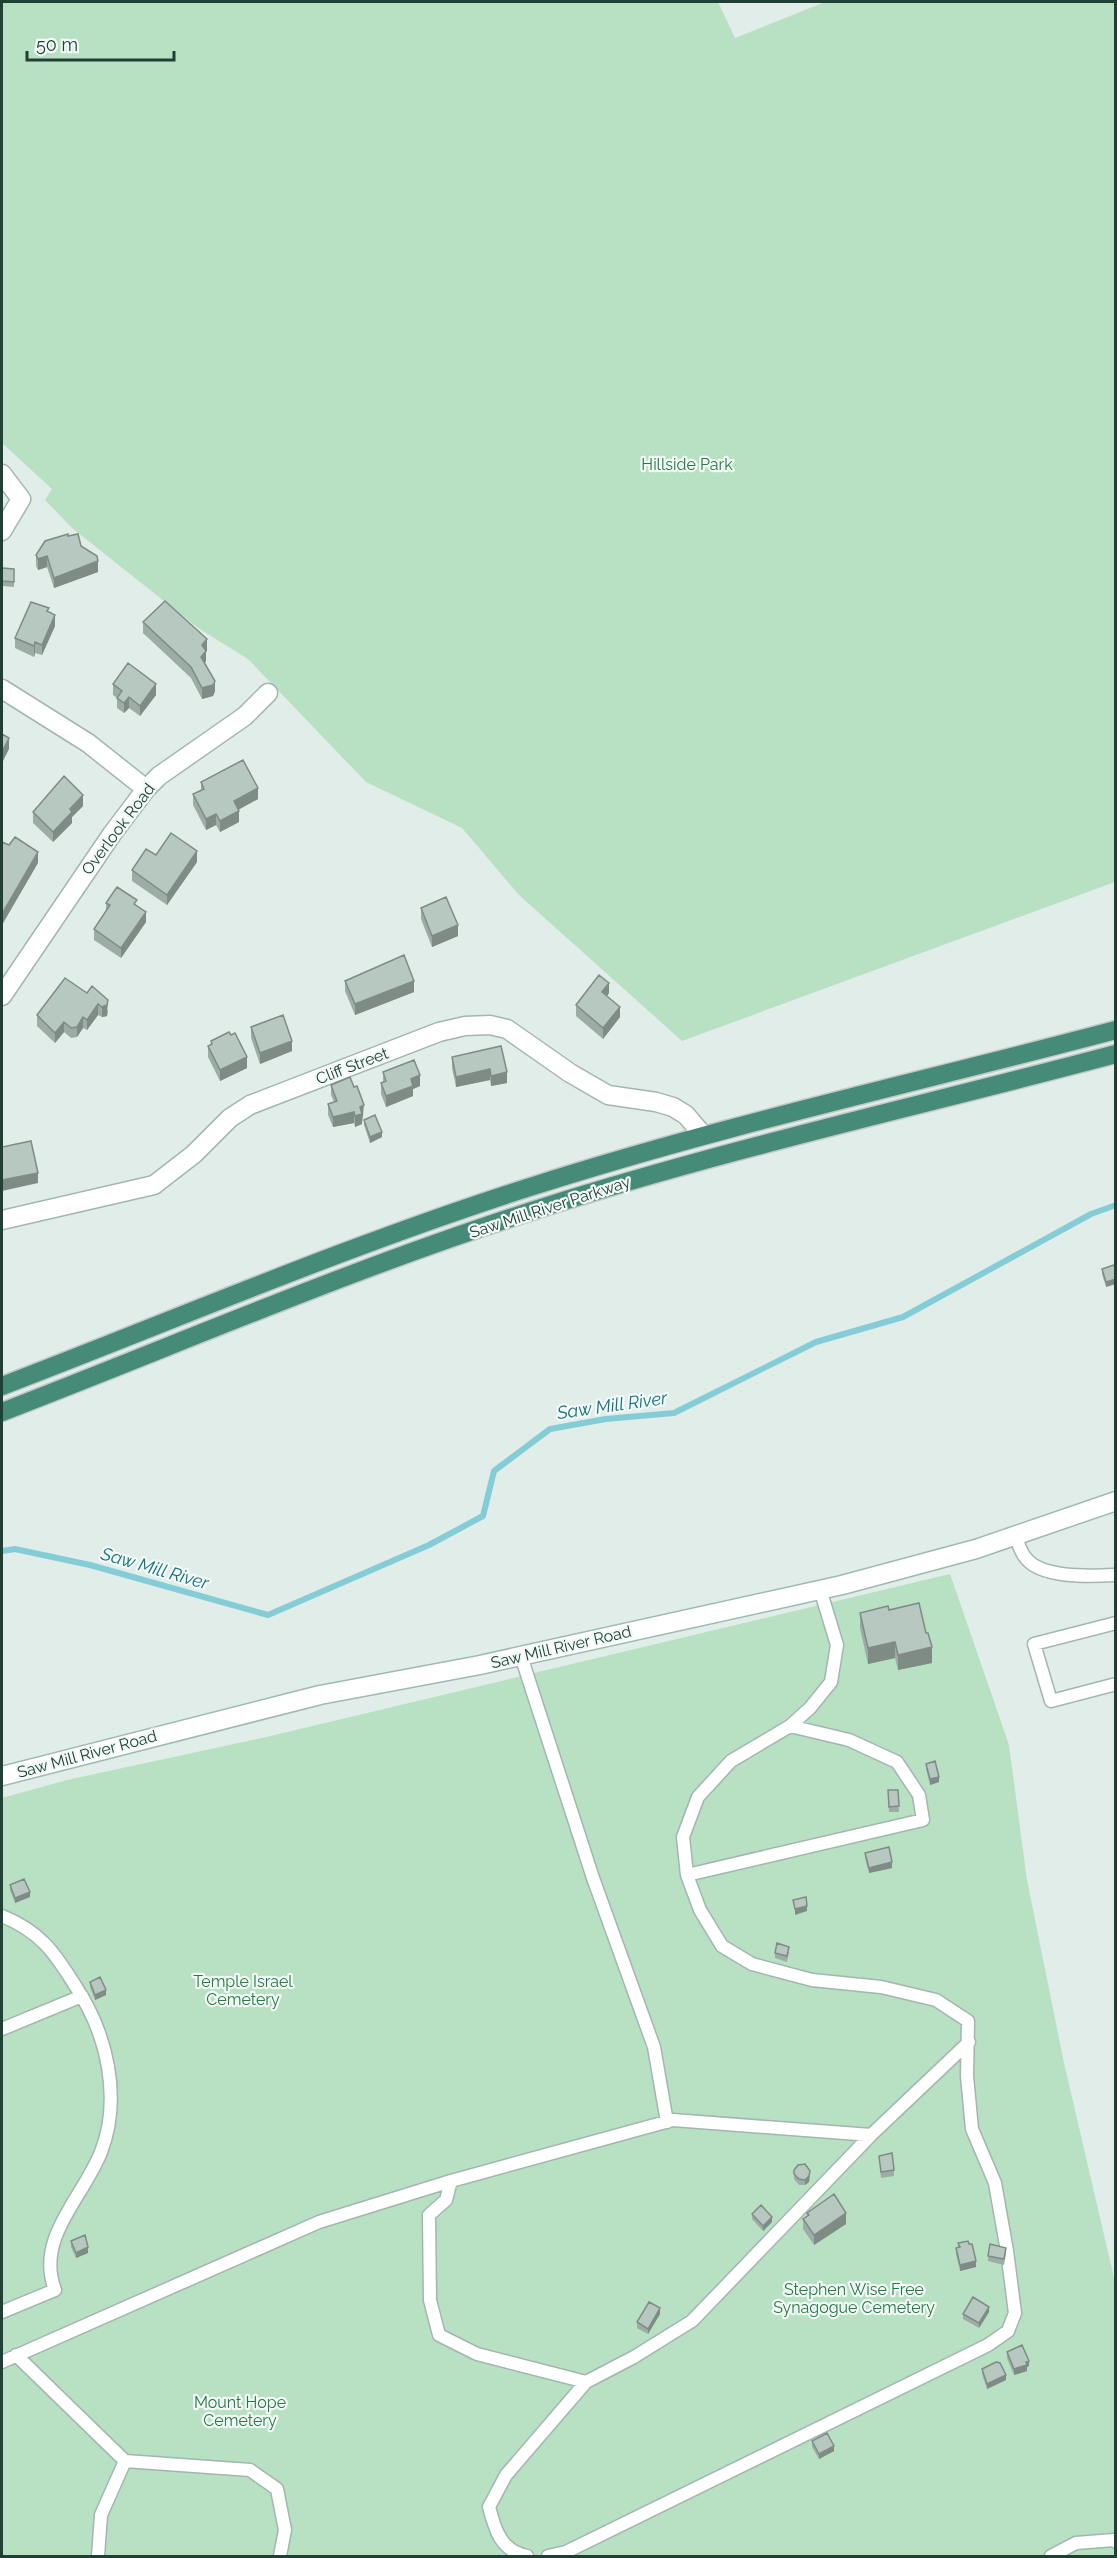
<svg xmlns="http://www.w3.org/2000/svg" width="1117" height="2558" font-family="Raleway,sans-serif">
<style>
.green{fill:#b8e0c2}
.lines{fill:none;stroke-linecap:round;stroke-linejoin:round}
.stream{stroke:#84cdd7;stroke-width:6}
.service-casing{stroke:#a3b6af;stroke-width:15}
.minor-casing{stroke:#a3b6af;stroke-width:21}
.secondary-casing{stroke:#9fbab0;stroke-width:21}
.trunk-casing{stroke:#c1cac7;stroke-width:21}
.service{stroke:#fff;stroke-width:12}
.minor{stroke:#fff;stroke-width:18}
.secondary{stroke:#fff;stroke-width:18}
.trunk{stroke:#468b78;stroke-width:18}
.wall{fill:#9daca5}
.shaded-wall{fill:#7f8c86}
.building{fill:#b6c8c0;stroke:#7f8c86;stroke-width:1.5}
.labels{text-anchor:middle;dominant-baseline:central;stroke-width:4.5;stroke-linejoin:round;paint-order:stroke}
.park-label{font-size:16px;fill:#267a44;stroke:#f2f9f6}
.street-label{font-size:16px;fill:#204036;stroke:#f2f9f6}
.water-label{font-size:18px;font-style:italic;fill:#147281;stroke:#f2f9f6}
</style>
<rect width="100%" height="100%" fill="#e1ede8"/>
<path class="green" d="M2 2H718L735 38 825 2H1115V882L682 1041 519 895 462 828 366 782 248 659 198 628 72 528 45 500 52 489 2 443Z
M950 1574 1009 1745 1027 1880 1064 2063 1115 2282V2556H2V1798L67 1780 262 1738Z"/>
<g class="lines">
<path class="stream" d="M2 1551 15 1549 90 1565 268 1615 429 1545 483 1516 494 1471 550 1429 606 1419 674 1413 816 1342 903 1317 1091 1214 1116 1205"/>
<g class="service-casing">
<path id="service" d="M1015 1535C1018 1542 1020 1551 1025 1557 1040 1579 1092 1576 1116 1575
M1116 1623 1034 1644 1051 1701 1116 1684
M521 1656 593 1878 654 2047 667 2122
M687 1875 923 1820 919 1795 897 1762 849 1740 790 1726
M2 1916C40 1931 55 1953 76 1987 107 2034 122 2098 101 2152 83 2198 35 2238 55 2290L2 2312
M2 2029 82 1996
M451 2181 446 2200 429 2215 430 2300 439 2335 477 2354 586 2382
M16 2355 125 2461 250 2470 277 2489 285 2530 280 2556
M2 2362 319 2222 451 2181 673 2120 871 2135
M98 2556 101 2515 125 2461
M527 2556C501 2551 495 2530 489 2507L506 2475 586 2382 634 2357 692 2321 871 2135 969 2042
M548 2556 566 2552 988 2345 1008 2331 1015 2313 1007 2251 995 2183 972 2129 967 2076 968 2021 936 2000 881 1987 812 1980 752 1964 722 1946 700 1910 687 1875 683 1837 698 1797 731 1761 790 1726 810 1708 831 1682 837 1645 820 1589
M1051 2556 1076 2543 1114 2540 1116 2542"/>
</g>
<g class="minor-casing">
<path id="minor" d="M2 474 21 499 2 531
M2 689 88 743 146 789
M2 996 112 834 146 789 159 776 245 716 268 693
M2 1220 154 1185 194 1154 230 1118 250 1105 439 1032 465 1026 490 1025 507 1029 570 1073 608 1095 656 1102 673 1107 686 1115 703 1135"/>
</g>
<g class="secondary-casing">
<path id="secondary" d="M2 1776 320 1695 480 1665 842 1585 976 1549 1116 1501"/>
</g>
<g class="trunk-casing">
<path id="trunk" d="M2 1386C177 1319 351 1244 530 1187 723 1125 920 1082 1116 1030
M2 1412C181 1343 358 1266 541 1208 730 1148 924 1105 1116 1054"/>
</g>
<use href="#service" class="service"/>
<use href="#minor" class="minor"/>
<use href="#secondary" class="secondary"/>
<use href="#trunk" class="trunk"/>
</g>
<path class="wall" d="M68 536 81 546 98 572 54 588 47 567 38 570 36 566V555Z
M2 568 14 569V587L2 586Z
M49 612 55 626 42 655 35 653 34 657 15 648V638Z
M143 622 207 650 206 652V661L205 663 215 691 213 696 202 699 191 678 143 633Z
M113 684 156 695 140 716 129 708 124 713 117 708V698L113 695Z
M201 782 258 799 238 810 239 822 220 832 216 825 206 830 193 805V794L201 790Z
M83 806 72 817V823L53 842 33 823V812Z
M156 855 197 862 167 905 132 881V870Z
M106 903 137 905 146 922 121 958 94 940V929L106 911Z
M421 908 458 936 432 947 421 919Z
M345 981 414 992 355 1015 345 991Z
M87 993 108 1011 107 1016 102 1017 98 1015 87 1030 83 1028 77 1037 71 1038 64 1032 55 1043 37 1026V1015Z
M609 993 607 996 620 1017 603 1039 576 1016V1005Z
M251 1027 292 1051 260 1064 251 1038Z
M231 1035 247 1068 220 1081 208 1057V1046L211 1045V1041Z
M501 1046 507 1083 491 1086 490 1080 456 1087 452 1068V1057Z
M383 1072 420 1086 413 1089V1096L386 1107 381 1094V1083L383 1082Z
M331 1085 364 1116H362V1124L355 1127 354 1123 333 1127 328 1115V1104L334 1102 331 1095Z
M364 1120 382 1137 370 1143 364 1125Z
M1114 1265 1106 1287 1102 1274V1269Z
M889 1610 932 1663 898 1670 895 1658 868 1664 860 1628V1613Z
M926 1764 939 1782 930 1785 926 1769Z
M888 1790H898L899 1812H889Z
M865 1853 892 1868 869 1873 865 1858Z
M10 1885 30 1897 15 1903 10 1890Z
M789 1952 787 1962 775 1958V1953Z
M90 1982 106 1995 95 2000 90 1987Z
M879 2156 894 2170V2176L881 2178Z
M794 2170 810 2176 809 2182 805 2185H799L794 2179Z
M807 2213 846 2224 814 2245 803 2229V2219L807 2216Z
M752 2214 772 2222 763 2231 752 2219Z
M71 2241 88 2253 76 2258 71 2247Z
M958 2243 976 2267 960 2271 956 2254V2248H958Z
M1006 2253 1004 2265 988 2261V2256Z
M989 2312 979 2328 963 2319V2314Z
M660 2314 648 2334 637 2328V2322Z
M1007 2352 1029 2366 1027 2367V2371L1014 2375 1007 2358Z
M982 2369 1006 2380 987 2389 982 2374Z
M812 2441 834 2451 819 2459 812 2447Z"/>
<path class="shaded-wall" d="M47 556V567L38 570V559Z
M98 561V572L54 588V578Z
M55 615V626L42 655V645Z
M207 639V650L206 652V661L201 667 202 645Z
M35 642V653L34 657V646Z
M215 681V691L213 696 202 699V688Z
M156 684V695L140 716V706Z
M129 697V708L124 713V703Z
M9 738V749L2 763V752Z
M258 788V799L234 812V801Z
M83 795V806L72 817V823L53 842V832L70 809Z
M239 811V822L220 832V821Z
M216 814V825L206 830V819Z
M197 851V862L167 905V895Z
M38 852V863L2 925V914Z
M146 912V922L121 958V948Z
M458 925V936L432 947V936Z
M414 981V992L355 1015V1004Z
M609 983V993L602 1003V992Z
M108 1000 107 1016 102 1017V1007Z
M98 1004V1015L87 1030V1020Z
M620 1007V1017L603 1039V1028Z
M83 1017V1028L77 1037V1027Z
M64 1022V1032L55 1043V1033Z
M292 1041V1051L260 1064V1053Z
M247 1057V1068L220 1081V1070Z
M490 1069V1080L456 1087V1077Z
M507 1072V1083L491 1086V1076Z
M420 1075V1086L413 1089V1096L386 1107V1096L411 1079Z
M364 1105 362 1124 355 1127V1116L360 1107Z
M354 1112V1123L333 1127V1117Z
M382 1132V1137L370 1143V1137Z
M38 1173V1183L2 1191V1180Z
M1116 1279V1284L1106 1287V1282Z
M895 1642V1658L868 1664V1648Z
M932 1647V1663L898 1670V1655Z
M939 1777V1782L930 1785V1779Z
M892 1862V1868L869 1873V1868Z
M30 1892V1897L15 1903V1898Z
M807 1906V1911L795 1915V1909Z
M106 1990V1995L95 2000V1995Z
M810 2171 809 2182 805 2185V2180Z
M846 2213V2224L814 2245V2235Z
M772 2217V2222L763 2231V2226Z
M88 2247V2253L76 2258V2253Z
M976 2261V2267L960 2271V2265Z
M989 2307V2312L979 2328V2323Z
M660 2308V2314L648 2334V2329Z
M1029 2361V2366L1027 2367V2371L1014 2375V2369Z
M1006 2375V2380L987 2389V2384Z
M834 2446V2451L819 2459V2454Z"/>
<path class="building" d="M68 534V536L78 534 81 546 97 556 98 561 54 578 47 556 38 559 36 555 45 541Z
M2 568 14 569V582L2 581Z
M165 601 207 639 202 645 206 651 201 657 215 681 213 685 202 688 191 667 143 622Z
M31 602 49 608 47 611 55 615 42 645 35 642 34 646 15 638Z
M128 663 156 684 140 706 129 697 124 703 117 698 122 691 113 684Z
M2 734 9 738 2 752Z
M243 760 258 788 234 801 239 811 220 821 216 814 206 819 193 794 204 789 201 782Z
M64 776 83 795 70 809 72 812 53 832 33 812Z
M171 833 197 851 167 895 132 870 146 849 156 855Z
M15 837 38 852 2 914V842L9 845Z
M117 887 137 900 134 904 146 912 121 948 94 929 110 905 106 903Z
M446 897 458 925 432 936 421 908Z
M404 955 414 981 355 1004 345 981Z
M599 975 609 983 602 992 620 1007 603 1028 576 1005Z
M65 978 87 993 92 986 108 1000 107 1005 102 1007 98 1004 87 1020 83 1017 77 1027 71 1028 64 1022 55 1033 37 1015Z
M283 1015 292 1041 260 1053 251 1027Z
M229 1032 231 1035 235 1033 247 1057 220 1070 208 1046 212 1044 211 1041Z
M501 1046 507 1072 491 1076 490 1069 456 1077 452 1057Z
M414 1060 420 1075 411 1079 413 1086 386 1096 381 1083 386 1081 383 1072Z
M350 1077 354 1087 357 1086 364 1105 360 1107 362 1114 355 1116 354 1112 333 1117 328 1104 337 1101 331 1085Z
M375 1115 382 1132 370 1137 364 1120Z
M31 1141 38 1173 2 1180V1147Z
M1114 1265 1116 1270V1279L1106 1282 1102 1269Z
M919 1603 926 1633H928L932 1647 898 1655 895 1642 868 1648 860 1613 888 1606 889 1610Z
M935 1761 939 1777 930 1779 926 1764Z
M888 1790H898L899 1806 889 1807Z
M889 1847 892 1862 869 1868 865 1853Z
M24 1879 30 1892 15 1898 10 1885Z
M806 1897 807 1906 795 1909 793 1900Z
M777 1943 789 1947 787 1956 775 1953Z
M100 1977 106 1990 95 1995 90 1982Z
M892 2153 894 2170 881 2172 879 2156Z
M805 2164 810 2171 809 2176 805 2180 799 2179 794 2174V2170L798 2165Z
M834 2194 846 2213 814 2235 803 2219 809 2215 807 2213Z
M761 2205 772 2217 763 2226 752 2214Z
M85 2235 88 2247 76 2253 71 2241Z
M968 2241 969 2244H972L976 2261 960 2265 956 2248 960 2247 958 2243Z
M990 2244 1006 2248 1004 2259 988 2256Z
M973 2297 989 2307 979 2323 963 2314Z
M649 2302 660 2308 648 2329 637 2322Z
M1022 2345 1029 2361 1026 2362 1027 2365 1014 2369 1007 2352Z
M996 2362 1000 2363 1006 2375 987 2384 982 2369Z
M827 2433 834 2446 819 2454 812 2441Z"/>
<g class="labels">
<g class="park-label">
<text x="687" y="464">Hillside Park</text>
<text x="243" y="1981">Temple Israel<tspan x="243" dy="18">Cemetery</tspan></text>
<text x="854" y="2289">Stephen Wise Free<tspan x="854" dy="18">Synagogue Cemetery</tspan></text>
<text x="240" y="2402">Mount Hope<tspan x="240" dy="18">Cemetery</tspan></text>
</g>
<g class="street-label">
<text transform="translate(118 829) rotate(-53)">Overlook Road</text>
<text transform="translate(352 1066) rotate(-21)">Cliff Street</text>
<text transform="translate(550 1207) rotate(-18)">Saw Mill River Parkway</text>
<text transform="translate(561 1647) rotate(-13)">Saw Mill River Road</text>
<text transform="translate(87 1754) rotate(-15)">Saw Mill River Road</text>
</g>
<g class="water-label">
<text transform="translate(612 1405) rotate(-8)">Saw Mill River</text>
<text transform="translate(155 1568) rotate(16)">Saw Mill River</text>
</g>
</g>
<rect width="1117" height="2558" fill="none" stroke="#204036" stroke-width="6"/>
<path d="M27 51v9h147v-9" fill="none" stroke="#204036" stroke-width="3"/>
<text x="36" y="51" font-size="18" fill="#204036" stroke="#f2f9f6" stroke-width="4.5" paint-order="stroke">50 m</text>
</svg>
